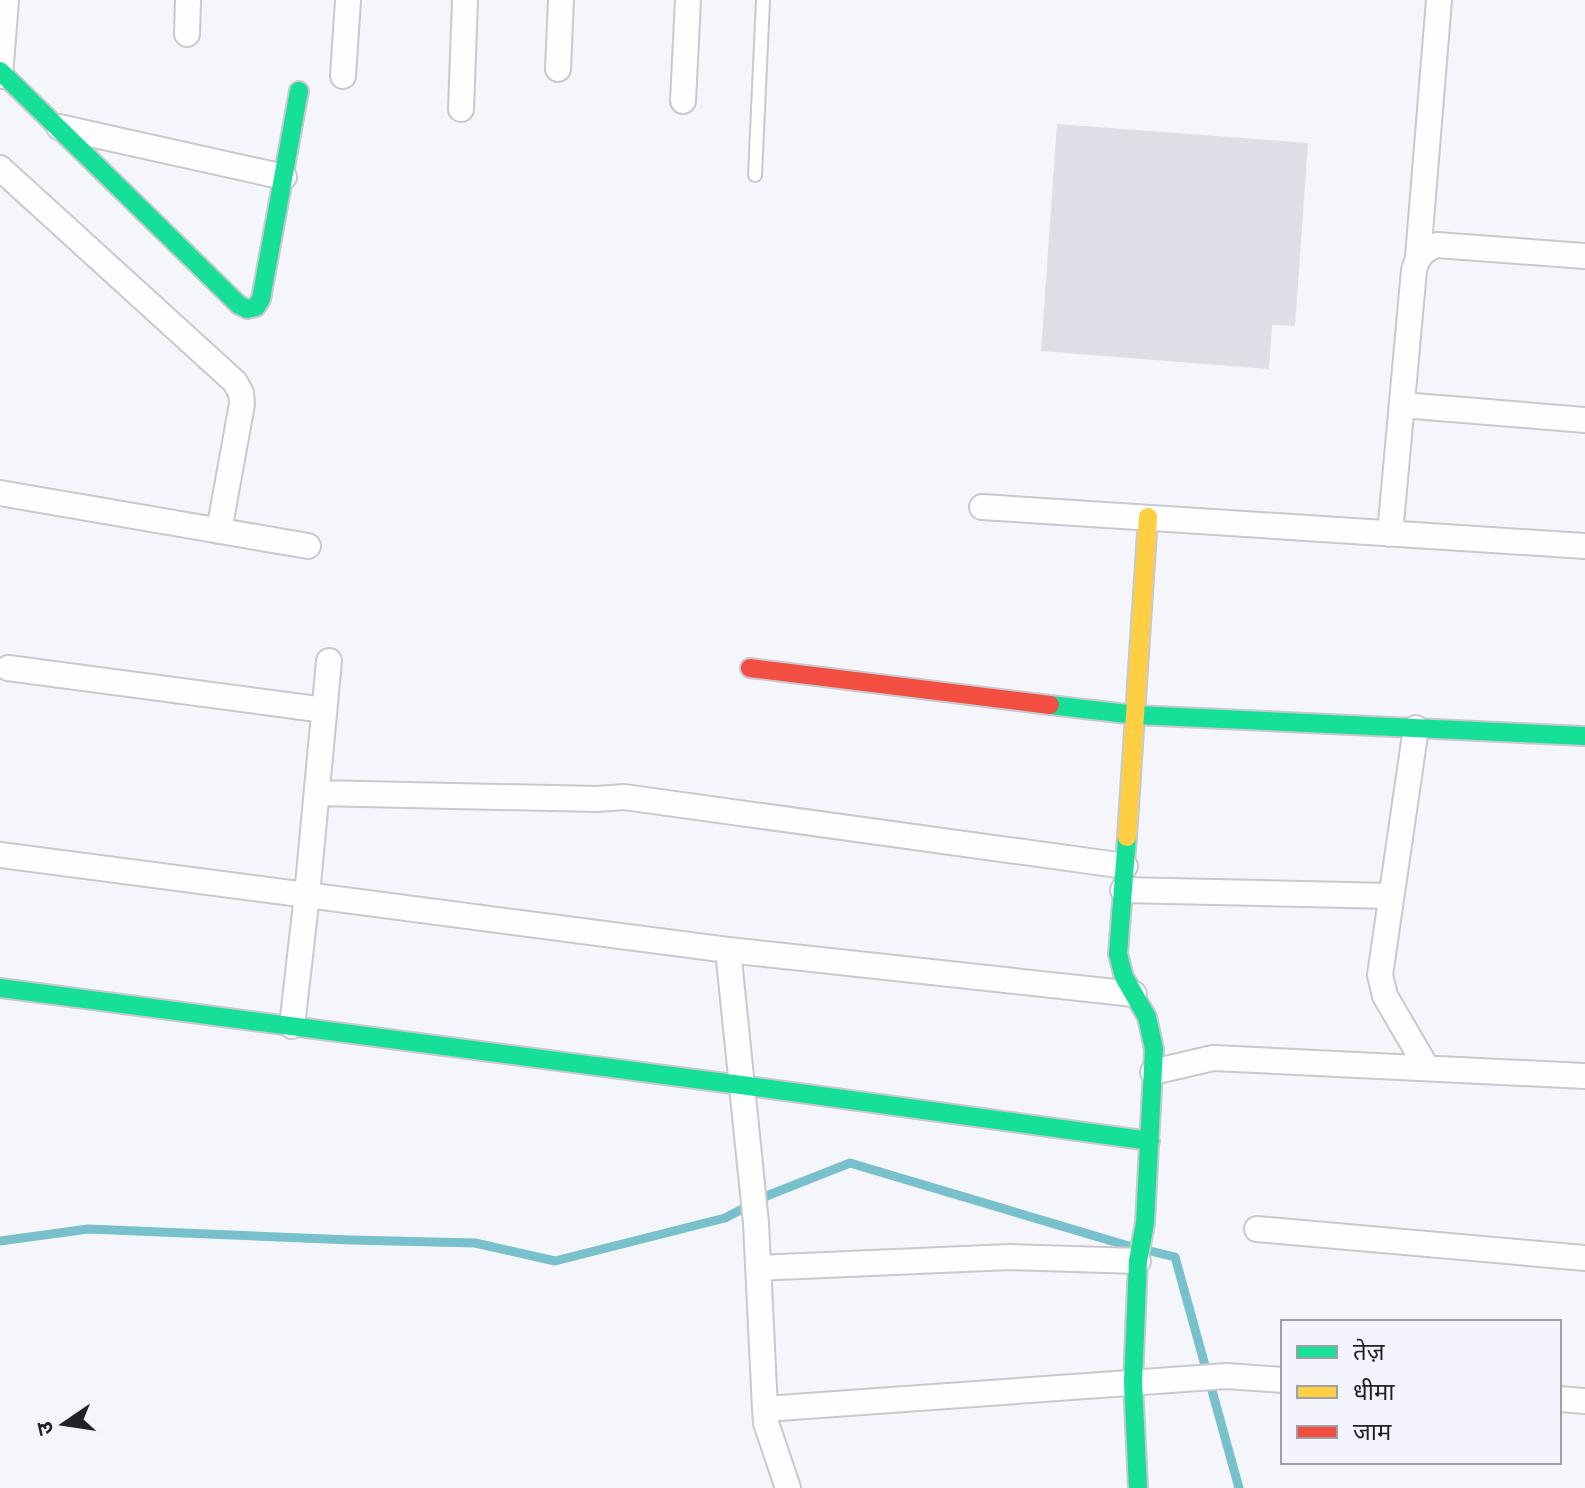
<svg xmlns="http://www.w3.org/2000/svg" width="1585" height="1488" font-family="'Playfair Display','Noto Sans Devanagari',serif">
<style>
.lines{fill:none;stroke-linecap:round;stroke-linejoin:round}
.stream{stroke:#78c1cc;stroke-width:9}
.building{fill:#dddee6}
.lane-casing{stroke:#c9c9cd;stroke-width:16}
.street-casing{stroke:#c9c9cd;stroke-width:28}
.fast-casing{stroke:#c9c9cd;stroke-width:22}
.slow-casing{stroke:#c9c9cd;stroke-width:22}
.jam-casing{stroke:#c9c9cd;stroke-width:22}
.lane{stroke:#fefefe;stroke-width:12}
.street{stroke:#fefefe;stroke-width:24}
.fast{stroke:#16e098;stroke-width:18}
.slow{stroke:#ffcf43;stroke-width:18}
.jam{stroke:#f24e42;stroke-width:18}
</style>
<rect width="100%" height="100%" fill="#f5f6fb"/>
<g class="lines">
<path class="stream" d="M0 1241 88 1229 351 1240 475 1243 555 1261 725 1218 769 1195 850 1163 1132 1247
M1146 1250 1175 1257 1239 1488"/>
</g>
<path class="building" d="M1057 124 1308 143 1295 326 1272 325 1269 369 1041 351Z"/>
<g class="lines">
<g class="lane-casing">
<path id="lane" d="M755 175 763 0"/>
</g>
<g class="street-casing">
<path id="street" d="M187 34 188 0
M558 69 561 0
M0 76 6 0
M343 76 348 0
M683 101 688 0
M461 109 465 0
M59 127 284 177
M0 168 235 382 241 393 242 404 219 531
M1418 257 1439 0
M1402 405 1585 420
M0 493 308 546
M982 507 1585 546
M1390 534 1414 270C1418 256 1423 250 1437 245L1585 256
M8 668 324 710
M1416 728 1380 975 1385 996 1427 1068
M317 793 597 799 624 797 1125 866
M0 855 728 950 1134 994
M1123 890 1391 896
M728 950 756 1223 765 1409 766 1423 788 1488
M292 1026 307 895 329 661
M1153 1072 1213 1058 1585 1076
M1257 1229 1585 1258
M758 1268 1010 1257 1138 1261
M1559 1399 1585 1401
M765 1409 1227 1376 1283 1380"/>
</g>
<g class="fast-casing">
<path id="fast" d="M0 71 239 305 247 309 256 307 261 299 299 91
M1050 705 1136 715 1585 736
M1127 837 1118 954 1124 977 1147 1017 1154 1049 1145 1223 1138 1261 1133 1382 1138 1488
M0 988 741 1085 1150 1141"/>
</g>
<g class="slow-casing">
<path id="slow" d="M1127 837 1148 517"/>
</g>
<g class="jam-casing">
<path id="jam" d="M750 668 1050 705"/>
</g>
<use href="#lane" class="lane"/>
<use href="#street" class="street"/>
<use href="#fast" class="fast"/>
<use href="#slow" class="slow"/>
<use href="#jam" class="jam"/>
</g>
<rect x="1281" y="1320" width="280" height="144" fill="#f3f4fd" stroke="#9fa0a7" stroke-width="2"/>
<rect x="1297" y="1346" width="40" height="12" fill="#16e098" stroke="#9fa0a7" stroke-width="2"/>
<text x="1353" y="1360" font-size="24" fill="#212225">तेज़</text>
<rect x="1297" y="1386" width="40" height="12" fill="#ffcf43" stroke="#9fa0a7" stroke-width="2"/>
<text x="1353" y="1400" font-size="24" fill="#212225">धीमा</text>
<rect x="1297" y="1426" width="40" height="12" fill="#f24e42" stroke="#9fa0a7" stroke-width="2"/>
<text x="1353" y="1440" font-size="24" fill="#212225">जाम</text>
<g transform="translate(64 1424) rotate(257)" stroke="#f3f4fd" stroke-width="6" paint-order="stroke">
<path d="M0-6L14 30L0 20L-14 30Z" fill="#212225"/>
<text y="-12" font-size="22" font-weight="bold" text-anchor="middle" fill="#212225">उ</text>
</g>
</svg>
